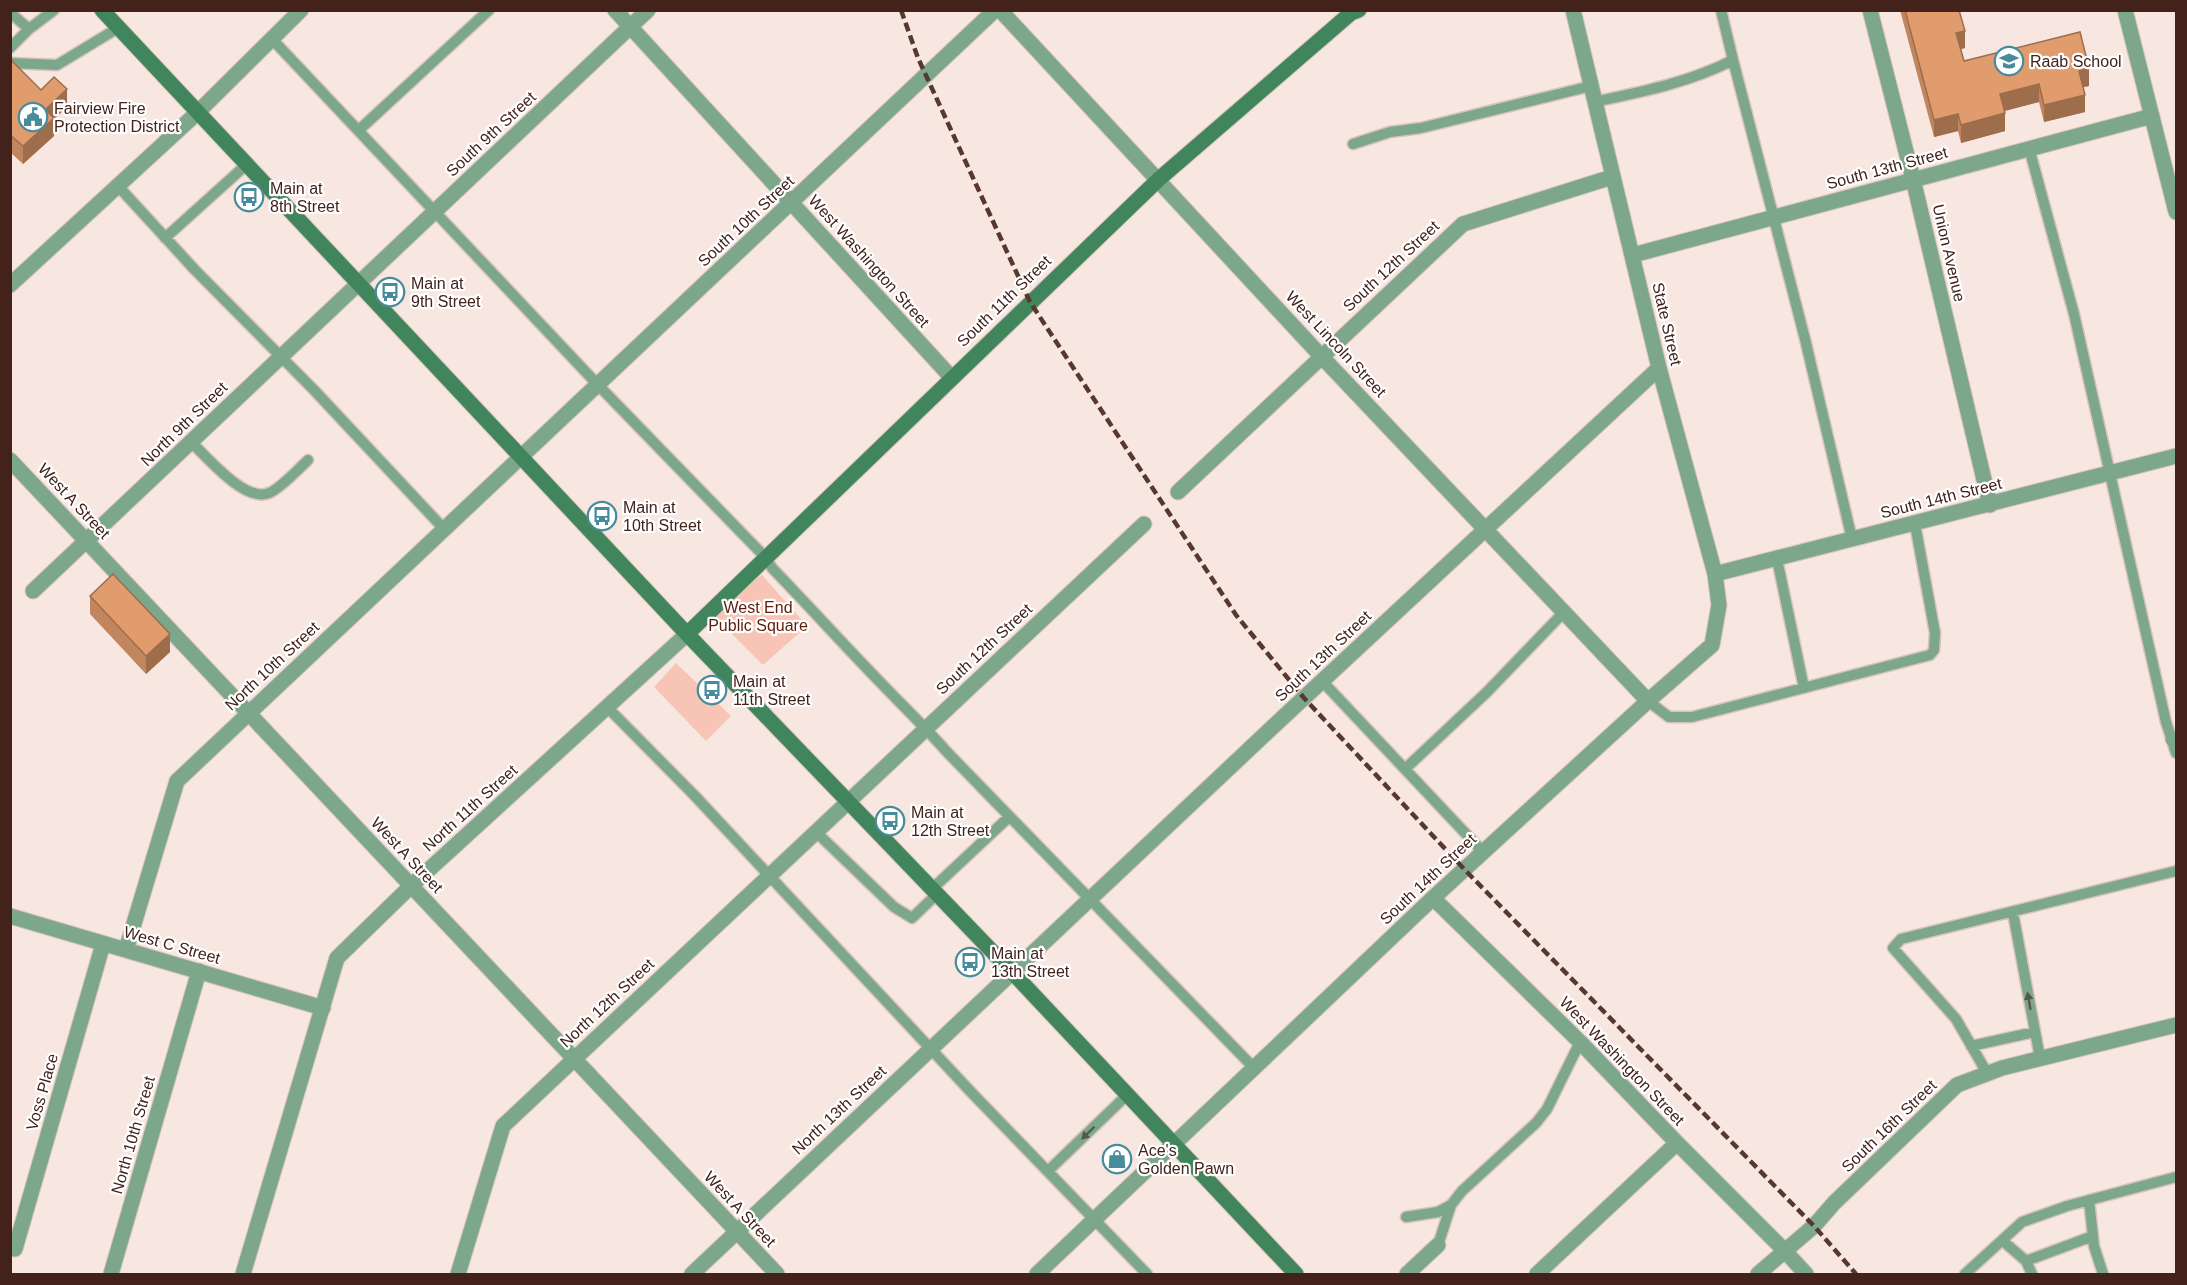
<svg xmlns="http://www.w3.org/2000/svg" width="2187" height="1285" font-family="Helvetica,sans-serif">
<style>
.green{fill:#f8c4b6}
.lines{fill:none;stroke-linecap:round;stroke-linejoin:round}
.lane-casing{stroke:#d7c3bd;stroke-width:13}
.street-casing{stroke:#d7c3bd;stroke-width:17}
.secondary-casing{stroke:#d7c3bd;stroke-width:17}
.lane{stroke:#7ca78a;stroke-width:10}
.street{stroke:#7ca78a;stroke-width:15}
.secondary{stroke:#41855c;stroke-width:15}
.rail{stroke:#573830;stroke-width:4.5;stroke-dasharray:9 4.5;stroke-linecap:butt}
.wall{fill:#c2865e}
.shaded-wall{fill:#9e6d4c}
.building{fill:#e19c6d;stroke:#9e6d4c;stroke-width:1.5}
.oneway{fill:#595747}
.labels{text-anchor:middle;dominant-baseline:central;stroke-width:4.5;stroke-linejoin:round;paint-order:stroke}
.poi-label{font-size:16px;fill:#42221a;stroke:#fff;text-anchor:start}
.street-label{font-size:16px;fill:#42221a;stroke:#fff}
.park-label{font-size:16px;fill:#5f1c0a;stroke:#fff}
</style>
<rect width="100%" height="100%" fill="#f8e6e1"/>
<path class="green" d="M762 575 807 626 763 665 710 612Z
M676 663 731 716 706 741 654 687Z"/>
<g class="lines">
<g class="lane-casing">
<path id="lane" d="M1721 10 1733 60
M14 16 29 29
M272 39 598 385 766 558 772 568C808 605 843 644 880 682 903 706 926 728 947 752L1255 1069
M10 48 29 29 54 10
M10 63 57 65 118 28
M1594 102C1641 92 1691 82 1733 60L1805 339 1852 539
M359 130 489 10
M1353 144 1390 132 1421 128 1591 86
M2029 148 2074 314 2166 722 2176 753
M118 186 195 270 314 390 445 530
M165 238 246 165
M191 442C207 457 245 503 269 493 278 490 300 468 308 460
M1777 559 1804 688
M1322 681 1483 852
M1648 701 1669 717H1692L1930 655 1934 650 1935 633 1915 524
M607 707 695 796 970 1091 1147 1274
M1405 769 1487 692 1564 612
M816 832 894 907 912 918 937 894
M932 889 1009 817
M2013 913 2040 1058
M1971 1046 2035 1032
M1987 1073 1956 1019 1893 948 1901 939 2176 871
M1048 1171 1127 1095
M2089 1200 2094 1246 2103 1274
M1406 1217 1438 1212 1451 1205
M2003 1241 2026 1261 2093 1236
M1438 1245 1451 1205 1462 1191 1536 1123 1547 1109 1580 1042
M2026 1261 2032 1274
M1965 1274 2022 1222 2067 1206 2176 1177"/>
</g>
<g class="street-casing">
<path id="street" d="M615 10 951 377
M1000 10 1321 356 1648 701
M1870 10 1913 179 1990 505
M2125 10 2176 212
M1633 255 2152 116
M10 285 197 113 301 10
M10 460 777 1274
M1178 492 1463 224 1612 177
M1715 574 2176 456
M33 591 648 10
M2173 739H2176
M1433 898 1580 1042 1677 1143 1784 1250 1806 1274
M10 916 323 1008
M126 950 177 781 995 10
M15 1249 103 944
M111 1274 199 971
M243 1274 337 958 411 886 687 634
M458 1274 503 1126 1144 524
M692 1274 1278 722 1659 368
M1037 1274 1433 898 1648 701 1712 645 1719 605 1715 574 1659 368 1573 10
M1407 1274 1438 1245
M1537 1274 1677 1143
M1758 1274 1814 1226 1834 1203 1957 1085 2002 1068 2176 1025"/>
</g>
<g class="secondary-casing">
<path id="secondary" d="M102 10 687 634 1012 972 1296 1274
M687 634 1159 179 1351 13 1359 10"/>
</g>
<use href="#lane" class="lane"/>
<use href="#street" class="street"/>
<use href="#secondary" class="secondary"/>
<path class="rail" d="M901 10 918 58 1030 302 1236 615 1304 698 1464 869 1814 1226 1856 1274"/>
</g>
<path class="wall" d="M1900 10H1959L1965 48 1961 49 1964 61 2089 86 2083 87 2085 112 2044 122 2039 102 2005 111V131L1961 143 1958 131 1934 137Z
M10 62 41 90 67 107 54 119V136L23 164 10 152Z
M90 596 170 652 146 674 90 614Z"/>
<path class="shaded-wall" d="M1965 31V48L1956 50V33Z
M2089 68V86L2079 88V71Z
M2039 84V102L2000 112V94Z
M67 89V107L54 119V136L23 164V146L45 110Z
M2085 95V112L2044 122V105Z
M2005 113V131L1961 143V125Z
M1958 114V131L1934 137V120Z
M170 634V652L146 674V656Z"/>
<path class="building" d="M1905 10H1959L1965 31 1956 33 1964 61 2080 32 2089 68 2079 71 2085 95 2044 105 2039 84 2000 94 2005 113 1961 125 1958 114 1934 120Z
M12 61 41 90 54 77 67 89 45 110 54 118 23 146 10 135V62Z
M113 574 170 634 146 656 90 596Z"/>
<defs><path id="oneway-solid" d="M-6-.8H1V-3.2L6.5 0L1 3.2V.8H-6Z" transform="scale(1.5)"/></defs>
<g class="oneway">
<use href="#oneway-solid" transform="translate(2029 1001) rotate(-100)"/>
<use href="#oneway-solid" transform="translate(1088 1133) rotate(136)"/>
</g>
<defs>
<g id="school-ring" transform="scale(1.5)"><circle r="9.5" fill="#fff" stroke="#488b9b" stroke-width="1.5"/><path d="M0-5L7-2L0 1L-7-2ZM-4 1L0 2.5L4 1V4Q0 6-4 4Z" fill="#488b9b"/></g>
<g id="civic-ring" transform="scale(1.5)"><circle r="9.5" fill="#fff" stroke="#488b9b" stroke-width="1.5"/><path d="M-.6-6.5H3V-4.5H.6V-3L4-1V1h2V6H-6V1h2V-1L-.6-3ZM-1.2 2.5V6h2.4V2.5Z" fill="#488b9b"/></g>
<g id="bus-ring" transform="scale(1.5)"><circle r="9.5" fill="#fff" stroke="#488b9b" stroke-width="1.5"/><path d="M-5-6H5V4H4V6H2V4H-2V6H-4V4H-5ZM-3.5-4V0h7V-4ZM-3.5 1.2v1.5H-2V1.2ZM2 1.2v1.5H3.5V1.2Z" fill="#488b9b"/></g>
<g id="shop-ring" transform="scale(1.5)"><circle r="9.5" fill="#fff" stroke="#488b9b" stroke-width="1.5"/><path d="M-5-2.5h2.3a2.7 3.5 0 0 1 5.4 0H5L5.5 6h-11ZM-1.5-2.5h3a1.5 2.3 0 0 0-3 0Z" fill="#488b9b"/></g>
</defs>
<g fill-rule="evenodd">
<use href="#school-ring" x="2009" y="61"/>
<use href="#civic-ring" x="33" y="117"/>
<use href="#bus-ring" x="249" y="197"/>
<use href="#bus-ring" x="390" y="292"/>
<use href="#bus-ring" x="602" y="516"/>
<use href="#bus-ring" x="712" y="690"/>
<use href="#bus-ring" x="890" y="821"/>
<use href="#bus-ring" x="970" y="962"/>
<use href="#shop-ring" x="1117" y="1159"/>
</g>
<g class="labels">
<g class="poi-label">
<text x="2030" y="61">Raab School</text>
<text x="54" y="108">Fairview Fire<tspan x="54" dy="18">Protection District</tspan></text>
<text x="270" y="188">Main at<tspan x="270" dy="18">8th Street</tspan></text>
<text x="411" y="283">Main at<tspan x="411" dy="18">9th Street</tspan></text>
<text x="623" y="507">Main at<tspan x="623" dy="18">10th Street</tspan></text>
<text x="733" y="681">Main at<tspan x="733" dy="18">11th Street</tspan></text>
<text x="911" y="812">Main at<tspan x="911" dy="18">12th Street</tspan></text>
<text x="991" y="953">Main at<tspan x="991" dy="18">13th Street</tspan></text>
<text x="1138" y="1150">Ace's<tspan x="1138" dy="18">Golden Pawn</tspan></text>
</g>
<g class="street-label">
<text transform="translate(491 134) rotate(-43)">South 9th Street</text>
<text transform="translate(1887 168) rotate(-15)">South 13th Street</text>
<text transform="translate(746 221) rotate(-43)">South 10th Street</text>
<text transform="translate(1949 253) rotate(77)">Union Avenue</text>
<text transform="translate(869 261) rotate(48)">West Washington Street</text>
<text transform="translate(1391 266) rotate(-43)">South 12th Street</text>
<text transform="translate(1004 301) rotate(-44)">South 11th Street</text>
<text transform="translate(1667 324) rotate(77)">State Street</text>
<text transform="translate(1336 344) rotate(47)">West Lincoln Street</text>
<text transform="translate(184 424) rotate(-44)">North 9th Street</text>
<text transform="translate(1941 498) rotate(-14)">South 14th Street</text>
<text transform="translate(74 501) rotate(47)">West A Street</text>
<text transform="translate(984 649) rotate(-43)">South 12th Street</text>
<text transform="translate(1323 656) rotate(-43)">South 13th Street</text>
<text transform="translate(272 666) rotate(-43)">North 10th Street</text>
<text transform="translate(470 808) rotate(-42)">North 11th Street</text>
<text transform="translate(407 855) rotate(47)">West A Street</text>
<text transform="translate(1428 879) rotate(-43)">South 14th Street</text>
<text transform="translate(172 945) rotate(16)">West C Street</text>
<text transform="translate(607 1003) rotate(-43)">North 12th Street</text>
<text transform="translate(1622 1061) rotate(46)">West Washington Street</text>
<text transform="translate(42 1092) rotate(-74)">Voss Place</text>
<text transform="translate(839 1110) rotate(-43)">North 13th Street</text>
<text transform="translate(1889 1126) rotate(-44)">South 16th Street</text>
<text transform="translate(133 1135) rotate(-74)">North 10th Street</text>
<text transform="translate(740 1209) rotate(47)">West A Street</text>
</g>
<g class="park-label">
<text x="758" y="607">West End<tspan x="758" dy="18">Public Square</tspan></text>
</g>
</g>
<rect width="2187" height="1285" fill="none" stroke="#42221a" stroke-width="24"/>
</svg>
